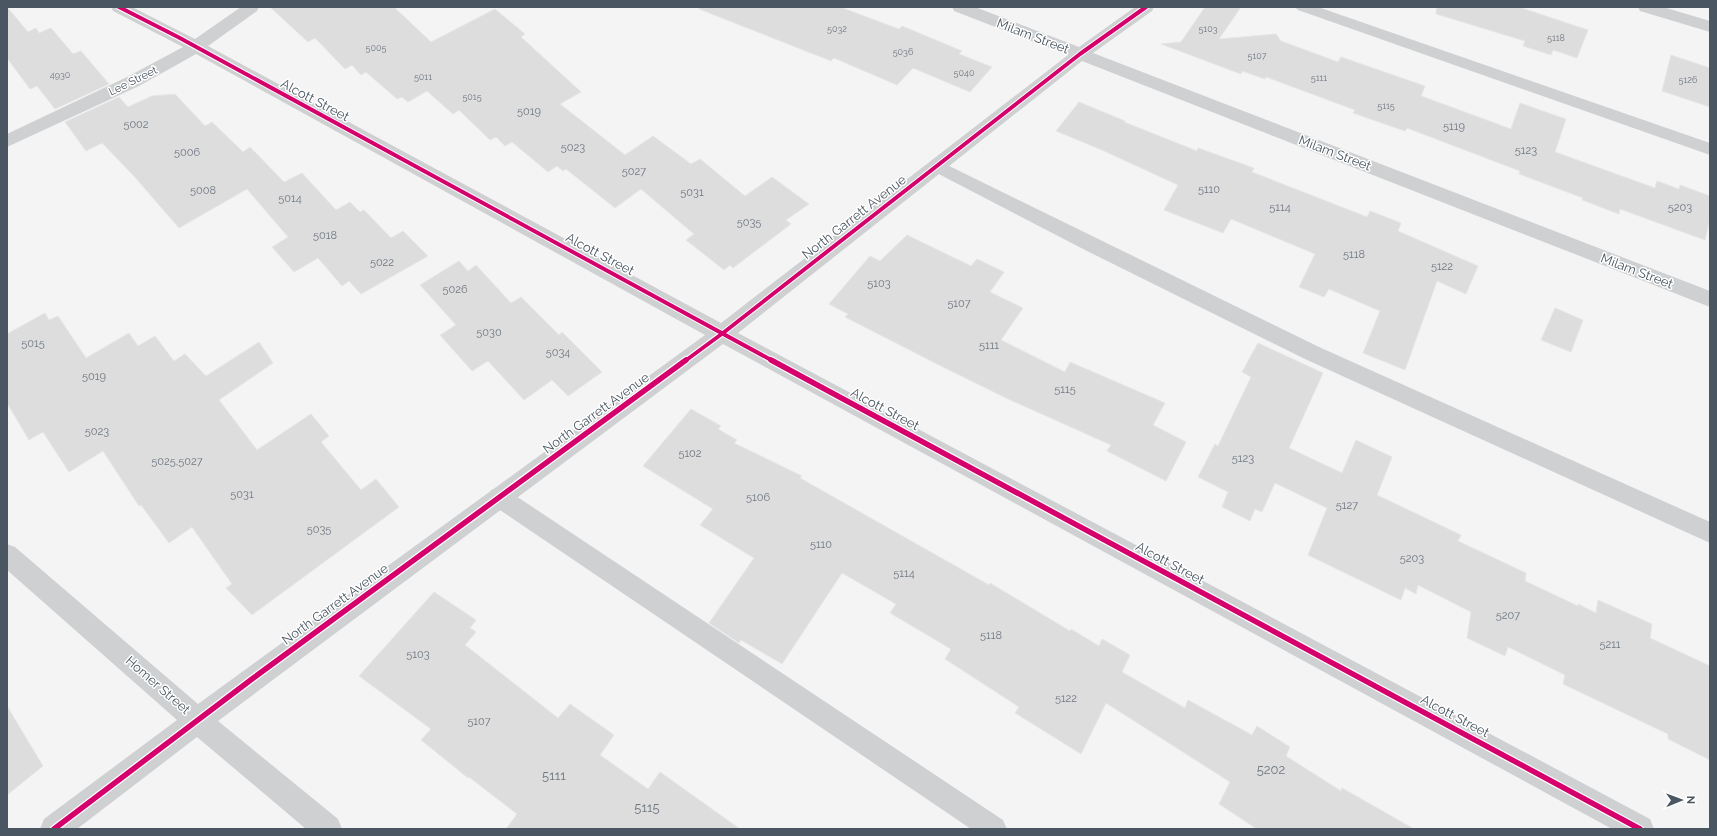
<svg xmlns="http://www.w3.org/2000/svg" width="1717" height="836" font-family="Raleway,sans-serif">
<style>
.building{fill:#ddddde;stroke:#e5e6e7}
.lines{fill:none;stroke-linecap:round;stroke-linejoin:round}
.service{fill:#ced0d2;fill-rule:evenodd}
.minor{fill:#ced0d2;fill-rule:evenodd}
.cycleway-far1-casing{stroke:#fff;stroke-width:6}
.cycleway-casing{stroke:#fff;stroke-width:8}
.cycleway-far1{stroke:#d6006c;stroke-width:4}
.cycleway{stroke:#d6006c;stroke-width:5.5}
.labels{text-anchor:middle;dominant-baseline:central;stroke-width:3;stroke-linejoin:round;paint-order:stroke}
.far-number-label{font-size:9px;fill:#707881}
.far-street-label{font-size:11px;fill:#4a5661;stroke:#fff}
.number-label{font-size:11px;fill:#707881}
.street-label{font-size:13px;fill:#4a5661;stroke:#fff}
.near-number-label{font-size:13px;fill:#707881}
</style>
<rect width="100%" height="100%" fill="#f4f4f4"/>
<path class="building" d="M7 7 28 32 36 28 39 33 51 28 73 54 81 51 109 84 55 109 37 86 30 89 7 58Z
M270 7H394L431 42 495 9 525 34 521 37 581 92 560 104 625 155 653 136 691 164 700 159 745 196 772 177 809 204 786 220 791 224 733 268 730 265 724 270 686 240 694 234 641 189 615 208 566 169 563 171 557 166 548 172 512 142 505 146 496 137 490 140 459 110 453 114 427 91 408 102 402 97 397 99 366 72 361 75 352 65 345 69 315 38 308 42Z
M699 7H840L899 29 902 26 962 51 959 54 992 67 970 92 913 68 897 85 834 58 831 61 699 9Z
M1205 7H1241L1219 39 1276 34 1281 41 1338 62 1341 57 1425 86 1421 96 1511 129 1520 103 1566 119 1555 152 1655 188 1657 181 1679 189 1680 185 1710 196V219L1705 240 1620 209 1619 214 1582 200 1583 198 1519 174 1520 171 1407 128 1405 131 1353 113 1355 110 1266 77 1265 79 1242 71 1241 74 1161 44 1181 42Z
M1437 7H1519L1588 30 1577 58 1553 50 1551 55 1523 46 1525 41 1436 14Z
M1671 55 1710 68V107L1662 91Z
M175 94 205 126 212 122 243 152 250 147 284 182 302 173 336 210 350 202 360 212 364 210 391 238 403 231 428 256 361 294 349 281 342 286 318 258 294 272 272 247 288 237 247 189 179 228 133 175 102 143 86 151 65 122 119 97 128 107 152 96Z
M1079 102 1125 121 1124 122 1197 151 1198 148 1254 168 1252 172 1367 217 1370 211 1401 223 1398 231 1478 266 1466 294 1437 281 1405 370 1363 353 1380 311 1329 289 1324 297 1299 287 1315 254 1231 219 1223 233 1164 210 1178 185 1102 150 1056 131Z
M907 235 971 266 977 259 1004 272 990 292 1023 308 1001 340 1065 372 1070 362 1165 403 1153 425 1186 442 1166 481 1107 451 1111 445 1008 399 939 365 845 317 848 314 829 304 870 256 880 261Z
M459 261 468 271 476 265 511 303 521 297 559 335 562 332 602 372 568 396 552 380 524 400 488 361 472 371 440 335 456 325 420 285Z
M1555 308 1583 320 1571 352 1541 340Z
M45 313 49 320 58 316 86 358 129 333 138 346 155 336 174 361 185 354 206 376 259 342 273 363 219 400 257 450 311 414 329 436 321 442 361 490 376 479 399 507 252 615 226 588 232 584 192 527 169 543 141 505 139 506 103 451 69 472 43 432 29 440 7 403V334Z
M1258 343 1323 373 1289 448 1342 473 1356 440 1392 457 1377 495 1461 535 1458 541 1526 573 1525 581 1578 606V604L1596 613 1598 600 1652 624 1650 638 1710 666V760L1668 739V734L1563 684 1565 675 1508 647 1505 656 1467 638 1471 612 1418 585 1416 594 1405 588 1401 600 1308 555 1327 508 1275 483 1262 512 1255 509 1250 521 1222 507 1228 492 1198 477 1215 444 1218 446 1251 377 1242 372Z
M691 409 721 426 718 429 737 440 734 443 802 476 800 478 989 585 990 583 1070 631 1071 629 1099 646 1102 639 1130 655 1122 672 1185 708 1188 700 1252 735 1257 726 1290 747 1286 756 1341 791 1342 788 1414 829H1257L1219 804 1230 782 1106 703 1081 754 1015 713 1019 707 945 659 951 649 890 613 896 604 842 573 782 664 741 640 739 643 709 623 754 558 700 525 713 509 643 466Z
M434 592 476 620 470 628 476 632 465 645 558 718 570 704 614 735 600 755 648 789 660 772 740 829H506L517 814 469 777 468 778 421 740 431 729 359 676Z
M7 706 43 766 7 795Z"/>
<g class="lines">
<path class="service" d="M1295 7H1318L1710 143V155L1298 10Z
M937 160 1319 347 1710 522V543L1305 359 1087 251 931 170 928 166 931 162Z
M499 487 507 490 1003 820 1007 829H971L491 504 488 497 491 490Z"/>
<path class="minor" d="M111 7H132L195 39 241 7H259L257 11 208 46 721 323 1068 55 954 11 952 7H975L1079 47 1135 7H1154L1152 11 1093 53 1710 291V307L1082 61 738 333 1650 819 1654 829H1612L723 344 218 721 338 819 342 829H306L197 737 77 829H40L44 819 177 720 7 570V544L15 547 198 704 705 335 196 54 139 86 7 147V134L127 77 183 47 113 11Z
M1638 7H1663L1710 21V32L1640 11Z"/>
<g class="cycleway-far1-casing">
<path id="cycleway-far1" d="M119 7 178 37 773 361
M685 361 723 333 1080 54 1146 7"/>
</g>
<g class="cycleway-casing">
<path id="cycleway" d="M771 360 1640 829
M54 829 252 679 686 360"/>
</g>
<use href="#cycleway-far1" class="cycleway-far1"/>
<use href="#cycleway" class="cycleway"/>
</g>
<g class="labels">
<g class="far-number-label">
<text x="837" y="29">5032</text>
<text x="1208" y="29">5103</text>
<text x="1556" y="38">5118</text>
<text x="376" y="48">5005</text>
<text x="903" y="52">5036</text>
<text x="1257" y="56">5107</text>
<text x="964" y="73">5040</text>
<text x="60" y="75">4930</text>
<text x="423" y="77">5011</text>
<text x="1319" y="78">5111</text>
<text x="1688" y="80">5126</text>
<text x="472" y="97">5015</text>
<text x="1386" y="106">5115</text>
</g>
<g class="far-street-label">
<text transform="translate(133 81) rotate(-26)">Lee Street</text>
</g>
<g class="number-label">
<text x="529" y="111">5019</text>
<text x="136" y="124">5002</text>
<text x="1454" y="126">5119</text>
<text x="573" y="147">5023</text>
<text x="1526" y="150">5123</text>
<text x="187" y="152">5006</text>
<text x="634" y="171">5027</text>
<text x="1209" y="189">5110</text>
<text x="203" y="190">5008</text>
<text x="692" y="192">5031</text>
<text x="290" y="198">5014</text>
<text x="1280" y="207">5114</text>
<text x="1680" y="207">5203</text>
<text x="749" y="222">5035</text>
<text x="325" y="235">5018</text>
<text x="1354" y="254">5118</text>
<text x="382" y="262">5022</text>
<text x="1442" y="266">5122</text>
<text x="879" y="283">5103</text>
<text x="455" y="289">5026</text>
<text x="959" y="303">5107</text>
<text x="489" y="332">5030</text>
<text x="33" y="343">5015</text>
<text x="989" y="345">5111</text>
<text x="558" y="352">5034</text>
<text x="94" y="376">5019</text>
<text x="1065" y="389">5115</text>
<text x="97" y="431">5023</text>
<text x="690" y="453">5102</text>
<text x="1243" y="458">5123</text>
<text x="177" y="461">5025,5027</text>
<text x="242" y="494">5031</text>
<text x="758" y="497">5106</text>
<text x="1347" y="505">5127</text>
<text x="319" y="529">5035</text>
<text x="821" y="544">5110</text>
<text x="1412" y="558">5203</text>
<text x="904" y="573">5114</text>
<text x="1508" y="615">5207</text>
<text x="991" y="635">5118</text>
<text x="1610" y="644">5211</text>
<text x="418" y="654">5103</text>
<text x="1066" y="698">5122</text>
<text x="479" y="721">5107</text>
</g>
<g class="street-label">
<text transform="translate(1033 36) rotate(21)">Milam Street</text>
<text transform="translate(315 100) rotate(28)">Alcott Street</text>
<text transform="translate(1335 153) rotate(21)">Milam Street</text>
<text transform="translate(854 217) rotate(-38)">North Garrett Avenue</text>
<text transform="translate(600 254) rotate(28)">Alcott Street</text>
<text transform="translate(1637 271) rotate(21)">Milam Street</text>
<text transform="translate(885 409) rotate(28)">Alcott Street</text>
<text transform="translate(596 413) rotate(-36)">North Garrett Avenue</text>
<text transform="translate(1170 563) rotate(28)">Alcott Street</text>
<text transform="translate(335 604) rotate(-36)">North Garrett Avenue</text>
<text transform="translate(158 685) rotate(41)">Homer Street</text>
<text transform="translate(1455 716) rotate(28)">Alcott Street</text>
</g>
<g class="near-number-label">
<text x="1271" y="769">5202</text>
<text x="554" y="775">5111</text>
<text x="647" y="807">5115</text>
</g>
</g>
<rect width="1717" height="836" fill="none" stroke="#4a5661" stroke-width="16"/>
<g transform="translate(1681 800) rotate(89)" stroke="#ffffff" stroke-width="3" paint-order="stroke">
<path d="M0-3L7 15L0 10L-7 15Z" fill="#4a5661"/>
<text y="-6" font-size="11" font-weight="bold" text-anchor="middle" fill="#4a5661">N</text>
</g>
</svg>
